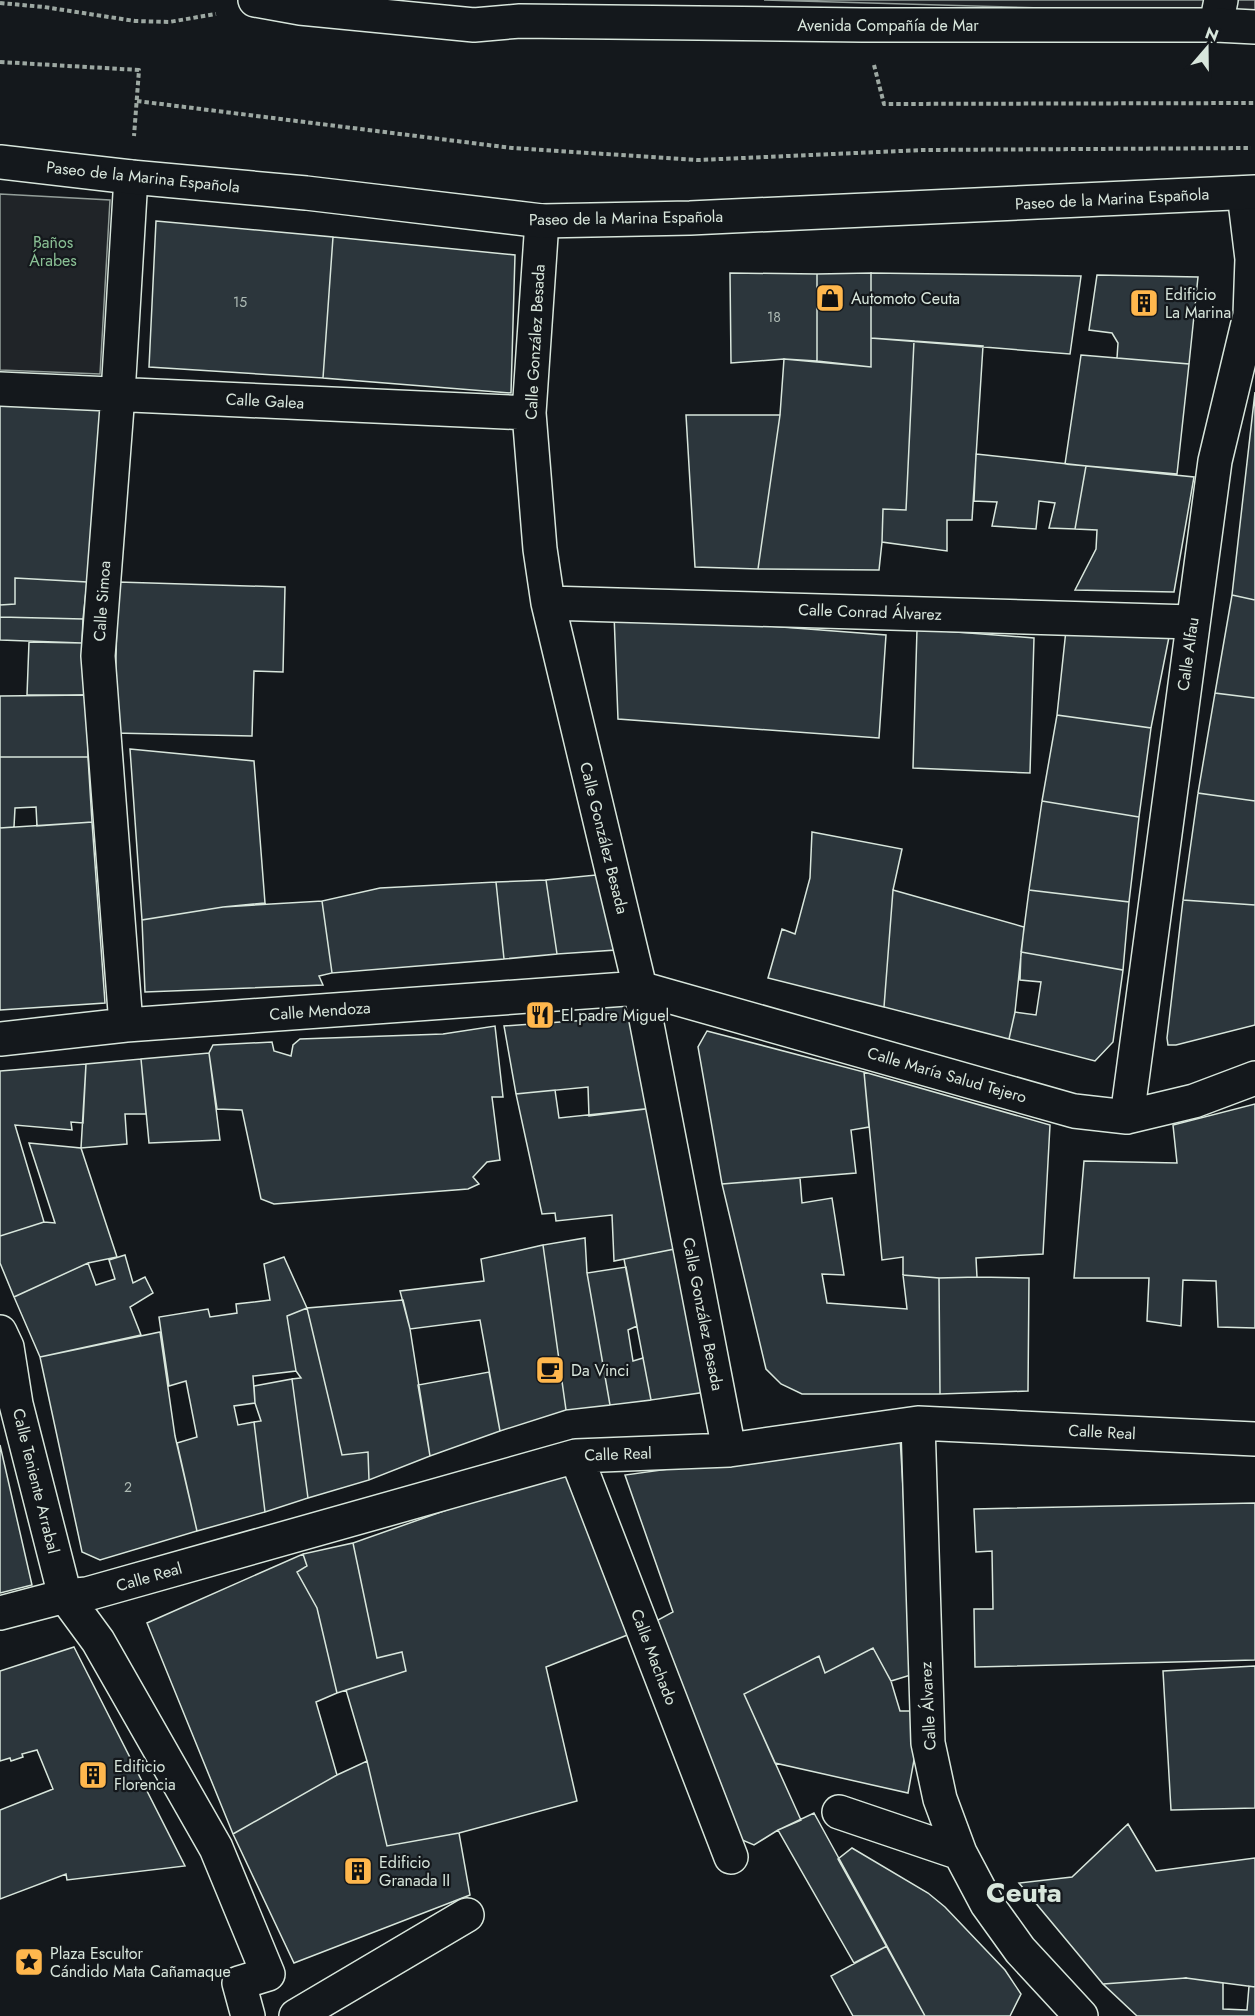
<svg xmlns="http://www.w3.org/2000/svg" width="1255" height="2016" font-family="Jost,sans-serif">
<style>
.green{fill:#202428;stroke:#939e99;stroke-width:1.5}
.building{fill:#2c363c;stroke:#d8e6dc;stroke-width:1.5}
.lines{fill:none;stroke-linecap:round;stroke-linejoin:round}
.street-casing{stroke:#d8e6dc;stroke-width:36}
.secondary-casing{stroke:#d8e6dc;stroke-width:36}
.path{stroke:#9da8a2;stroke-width:4;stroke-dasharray:4.5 3;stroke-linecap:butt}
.street{stroke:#14181c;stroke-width:33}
.secondary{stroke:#14181c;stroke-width:33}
.labels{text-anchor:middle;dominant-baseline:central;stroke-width:4.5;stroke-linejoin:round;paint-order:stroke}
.number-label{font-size:14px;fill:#adbab4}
.street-label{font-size:16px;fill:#d8e6dc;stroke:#14181c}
.park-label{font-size:16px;fill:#8ac095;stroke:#14181c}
.poi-label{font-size:16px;fill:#d8e6dc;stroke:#14181c;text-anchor:start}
.town-label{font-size:28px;font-weight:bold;fill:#d8e6dc;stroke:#14181c}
</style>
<rect width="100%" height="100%" fill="#14181c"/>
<path class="green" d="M764 0H1255V14Z
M0 194 110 200 100 374 0 370Z"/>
<path class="building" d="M156 221 333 237 323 378 149 367Z
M333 237 515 255 511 393 323 378Z
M730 273 817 274V361L784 359 731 363Z
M871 273V367L817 361V274Z
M871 273 1081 276 1070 354 871 338Z
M1097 275 1198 277 1189 364 1117 358 1118 343 1112 333 1089 330Z
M871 338 914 341 906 510 883 509 882 542 879 570 758 569 780 415 784 359 871 367Z
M914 341 983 346 972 520H947V551L882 542 883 509 906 510Z
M1081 355 1189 364 1177 474 1065 464Z
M1255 392V600L1232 595Z
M0 399 102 407 87 582 15 578V604L0 605Z
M686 415H780L758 569 695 567Z
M976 454 1086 466 1075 529 1049 528 1055 503 1039 501 1036 529 992 526 997 502 974 501Z
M1086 466 1194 477 1174 592 1075 590 1096 549 1097 530 1075 529Z
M15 578 87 582 83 619 0 617V605L15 604Z
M118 582 285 587 283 672 254 671 252 736 114 733Z
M1232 595 1255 600V698L1215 693Z
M614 614 886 635 879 738 618 719Z
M0 617 83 619 82 643 0 640Z
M917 629 1034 638 1030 773 913 768Z
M1066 630 1170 632 1151 728 1057 715Z
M29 642 82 643 88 695H27Z
M1215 693 1255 698V801L1198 793Z
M88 695V757H0V696Z
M1057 715 1151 728 1139 817 1042 801Z
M130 749 254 761 265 903 223 907 142 920Z
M0 757H88L92 822 37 826 36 807 15 808 14 827 0 828Z
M1198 793 1255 801V905L1183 900Z
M1042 801 1139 817 1129 902 1029 890Z
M92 822 105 1003 0 1010V828Z
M812 832 902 849 893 890 884 1007 768 978 782 929 795 934 810 878Z
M596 875 616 950 557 954 546 880Z
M546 880 557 954 504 959 496 882Z
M496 882 504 959 332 973 322 901 380 888Z
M893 890 1024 927 1015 1012 1009 1039 884 1007Z
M1029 890 1129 902 1123 970 1021 952Z
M1183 900 1255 905V1025L1176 1045H1168L1167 1038Z
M322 901 332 973 319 976 323 985 145 992 142 920 223 907Z
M1021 952 1123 970 1113 1042 1095 1061 1009 1039 1015 1012 1036 1015 1041 982 1020 980Z
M626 1004 638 1016 653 1108 589 1116 588 1087 516 1094 504 1026 602 1019 603 1005Z
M495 1026 503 1097H492L500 1160 487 1162 473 1177 479 1184 468 1189 274 1204 261 1199 242 1110 217 1109 209 1053 213 1045 272 1042 274 1051 291 1056 293 1045 300 1039 443 1034Z
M707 1031 864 1072 869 1127 851 1130 856 1173 722 1184 698 1047Z
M209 1053 220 1140 149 1143 141 1059Z
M141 1059 146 1114H125L127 1144 81 1148 86 1064Z
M86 1064 83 1123 71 1122 72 1130 15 1125 44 1222 0 1236V1071Z
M864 1072 1050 1125 1043 1254 976 1258 977 1277 939 1278 903 1275V1257L882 1260Z
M555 1090 559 1118 653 1108 685 1247 614 1261 612 1215 556 1221 555 1213 542 1214 516 1094Z
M1255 1104V1328L1218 1327 1216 1281 1183 1280 1181 1326 1147 1321 1149 1278H1074L1084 1161 1177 1163 1173 1125Z
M29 1143 81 1148 117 1257 88 1263 14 1297 0 1263V1236L44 1222 55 1223Z
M800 1178 802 1203 832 1198 844 1275 822 1274 827 1303 907 1309 903 1275 939 1278 940 1394H802L781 1384 766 1369 722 1184Z
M585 1238 587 1273 610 1405 566 1410 543 1245Z
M543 1245 566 1410 500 1431 480 1320 410 1329 400 1291 484 1281 481 1259Z
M685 1247 713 1391 651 1400 624 1259Z
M125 1255 133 1283 145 1277 153 1293 130 1307 141 1335 40 1357 14 1297 88 1263 96 1285 115 1279 109 1260Z
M284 1257 307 1308 287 1316 296 1371 253 1376 255 1403 234 1406 238 1425 254 1422 265 1512 197 1531 177 1443 197 1437 186 1381 169 1386 159 1317 208 1309 210 1317 237 1313 236 1304 270 1300 264 1264Z
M626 1267 637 1326 628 1330 633 1361 643 1358 651 1400 610 1405 587 1273Z
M977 1277 1029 1278 1028 1391 940 1394 939 1278Z
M403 1300 410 1329 430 1456 369 1480 368 1452 342 1455 307 1308Z
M307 1308 342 1455 368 1452 369 1480 308 1498 292 1379 301 1378 296 1371 287 1316Z
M160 1332 175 1436 197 1531 100 1560 82 1552 40 1357Z
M489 1372 500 1431 430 1456 418 1385Z
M292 1379 308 1498 265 1512 254 1422 261 1421 255 1403 254 1386Z
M900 1437 914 1674 891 1681 873 1648 825 1673 819 1656 744 1694 801 1820 778 1830 754 1845 735 1837 645 1627 673 1612 625 1475Z
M0 1445 32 1585 0 1593Z
M563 1469 635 1632 546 1667 577 1801 459 1833 387 1846 367 1761 346 1690 406 1671 402 1652 377 1658 353 1543Z
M1255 1503V1660L975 1667 974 1609H993L992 1551 976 1552 974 1509Z
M353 1543 377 1658 402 1652 406 1671 337 1693 317 1608 297 1572 307 1566 303 1554Z
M303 1554 307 1566 297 1572 317 1608 337 1693 316 1702 337 1775 233 1834 147 1623Z
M74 1647 185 1866 67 1880 66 1874 0 1899V1810L53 1789 37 1750 22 1754 23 1757 11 1761 10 1758 0 1761V1671Z
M873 1648 891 1681 900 1711H912L916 1749 908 1793 775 1763 744 1694 819 1656 825 1673Z
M1255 1666V1808L1171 1810 1163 1671Z
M367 1761 387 1846 459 1833 470 1895 294 1963 233 1834 337 1775Z
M814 1813 887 1946 854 1963 778 1830Z
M1128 1824 1156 1871 1255 1858V1987L1186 1978 1103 1984 1019 1883 1072 1877Z
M852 1848 928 1893 945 1907 1005 1970 1021 1994 1010 2016H925L838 1859Z
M887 1946 925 2016H853L831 1976Z
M1186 1978 1223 1983V2009L1247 2010 1249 1986 1255 1987V2016H1137L1103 1984Z"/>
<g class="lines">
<g class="street-casing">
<path id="street" d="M1216 25 1221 0
M542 221 529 413 540 549 548 603 640 988 729 1450
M0 389 529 413
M548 603 1192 622
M126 1025 98 656 118 394 131 177
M0 1039 126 1025 640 988 1074 1111 1127 1117 1194 1101 1255 1078
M1127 1117 1215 461 1250 315 1252 259 1244 193
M0 1332 7 1347 16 1404 65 1596 98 1641 216 1848 268 1974 239 1983 248 2016
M918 1423 928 1743 940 1799 960 1853 987 1904 1020 1950 1081 2016
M576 1456 731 1857
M0 1613 65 1596 87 1594 576 1456 729 1450 918 1423 1255 1439
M839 1812 960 1853
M296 2016 467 1915"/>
</g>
<g class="secondary-casing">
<path id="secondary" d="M255 0 300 8 474 25 520 21 862 25H1216L1255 27
M0 162 131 177 306 193 542 221 690 218 1255 192"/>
</g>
<path class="path" d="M0 3 44 7 135 21 169 22 216 14
M0 62 139 70 134 136
M874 65 884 104 1255 103
M137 101 512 148 698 160 923 150 1251 148"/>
<use href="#street" class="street"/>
<use href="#secondary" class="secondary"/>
</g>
<defs>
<g id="shop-square" transform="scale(1.5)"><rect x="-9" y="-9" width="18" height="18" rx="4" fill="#ffb74d" stroke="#14181c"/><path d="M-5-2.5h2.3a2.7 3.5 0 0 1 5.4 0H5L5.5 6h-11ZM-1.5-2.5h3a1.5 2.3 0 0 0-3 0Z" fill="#111"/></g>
<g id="building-square" transform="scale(1.5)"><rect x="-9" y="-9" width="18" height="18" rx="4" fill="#ffb74d" stroke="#14181c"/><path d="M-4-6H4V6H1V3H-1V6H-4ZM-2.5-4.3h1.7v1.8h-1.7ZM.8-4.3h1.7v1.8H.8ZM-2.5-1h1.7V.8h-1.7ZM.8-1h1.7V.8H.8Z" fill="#111"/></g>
<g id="restaurant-square" transform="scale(1.5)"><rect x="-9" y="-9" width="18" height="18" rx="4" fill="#ffb74d" stroke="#14181c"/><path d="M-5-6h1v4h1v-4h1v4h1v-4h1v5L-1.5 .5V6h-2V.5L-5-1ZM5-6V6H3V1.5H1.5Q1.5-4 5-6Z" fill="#111"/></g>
<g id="cafe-square" transform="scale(1.5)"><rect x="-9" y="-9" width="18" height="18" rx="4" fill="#ffb74d" stroke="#14181c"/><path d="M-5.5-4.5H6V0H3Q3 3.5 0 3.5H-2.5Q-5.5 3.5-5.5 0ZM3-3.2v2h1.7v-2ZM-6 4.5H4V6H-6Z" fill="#111"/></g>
<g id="sight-square" transform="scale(1.5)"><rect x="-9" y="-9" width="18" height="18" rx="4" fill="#ffb74d" stroke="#14181c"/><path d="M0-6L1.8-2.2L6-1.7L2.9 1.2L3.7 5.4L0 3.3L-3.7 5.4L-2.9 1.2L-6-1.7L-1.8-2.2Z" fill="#111"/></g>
</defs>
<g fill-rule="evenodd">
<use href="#shop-square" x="830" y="298"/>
<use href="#building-square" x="1144" y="303"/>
<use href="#restaurant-square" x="540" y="1015"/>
<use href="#cafe-square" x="550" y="1370"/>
<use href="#building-square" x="93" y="1775"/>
<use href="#building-square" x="358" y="1871"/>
<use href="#sight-square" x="29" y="1962"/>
</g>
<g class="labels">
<g class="number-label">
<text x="240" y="302">15</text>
<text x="774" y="317">18</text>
<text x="128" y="1487">2</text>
</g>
<g class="street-label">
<text x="888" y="25">Avenida Compañía de Mar</text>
<text transform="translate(143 177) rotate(6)">Paseo de la Marina Española</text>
<text transform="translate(1112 199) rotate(-3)">Paseo de la Marina Española</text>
<text transform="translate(626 218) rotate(-1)">Paseo de la Marina Española</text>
<text transform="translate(535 342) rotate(-87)">Calle González Besada</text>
<text transform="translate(265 401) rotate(3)">Calle Galea</text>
<text transform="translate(102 601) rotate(-86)">Calle Simoa</text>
<text transform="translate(870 612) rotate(2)">Calle Conrad Álvarez</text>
<text transform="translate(1188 654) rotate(-82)">Calle Alfau</text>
<text transform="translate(604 838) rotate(76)">Calle González Besada</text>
<text transform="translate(320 1011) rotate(-4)">Calle Mendoza</text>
<text transform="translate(947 1075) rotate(16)">Calle María Salud Tejero</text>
<text transform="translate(703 1314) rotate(79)">Calle González Besada</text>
<text transform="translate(1102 1432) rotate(3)">Calle Real</text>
<text transform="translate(618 1454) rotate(-2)">Calle Real</text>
<text transform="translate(36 1481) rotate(76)">Calle Teniente Arrabal</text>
<text transform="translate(149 1577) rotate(-16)">Calle Real</text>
<text transform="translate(654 1657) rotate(69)">Calle Machado</text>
<text transform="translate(928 1706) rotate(-93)">Calle Álvarez</text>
</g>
<g class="park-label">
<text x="53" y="242">Baños<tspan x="53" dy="18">Árabes</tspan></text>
</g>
<g class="poi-label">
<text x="1165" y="294">Edificio<tspan x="1165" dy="18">La Marina</tspan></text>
<text x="851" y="298">Automoto Ceuta</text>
<text x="561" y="1015">El padre Miguel</text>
<text x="571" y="1370">Da Vinci</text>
<text x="114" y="1766">Edificio<tspan x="114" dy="18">Florencia</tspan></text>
<text x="379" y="1862">Edificio<tspan x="379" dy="18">Granada II</tspan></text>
<text x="50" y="1953">Plaza Escultor<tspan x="50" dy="18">Cándido Mata Cañamaque</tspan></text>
</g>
<g class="town-label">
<text x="1024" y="1892">Ceuta</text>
</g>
</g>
<g transform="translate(1207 48) rotate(20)" stroke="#14181c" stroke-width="4.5" paint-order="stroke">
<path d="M0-4.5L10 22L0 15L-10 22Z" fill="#d8e6dc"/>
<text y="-9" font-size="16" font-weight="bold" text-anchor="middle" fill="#d8e6dc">N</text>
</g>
</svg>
